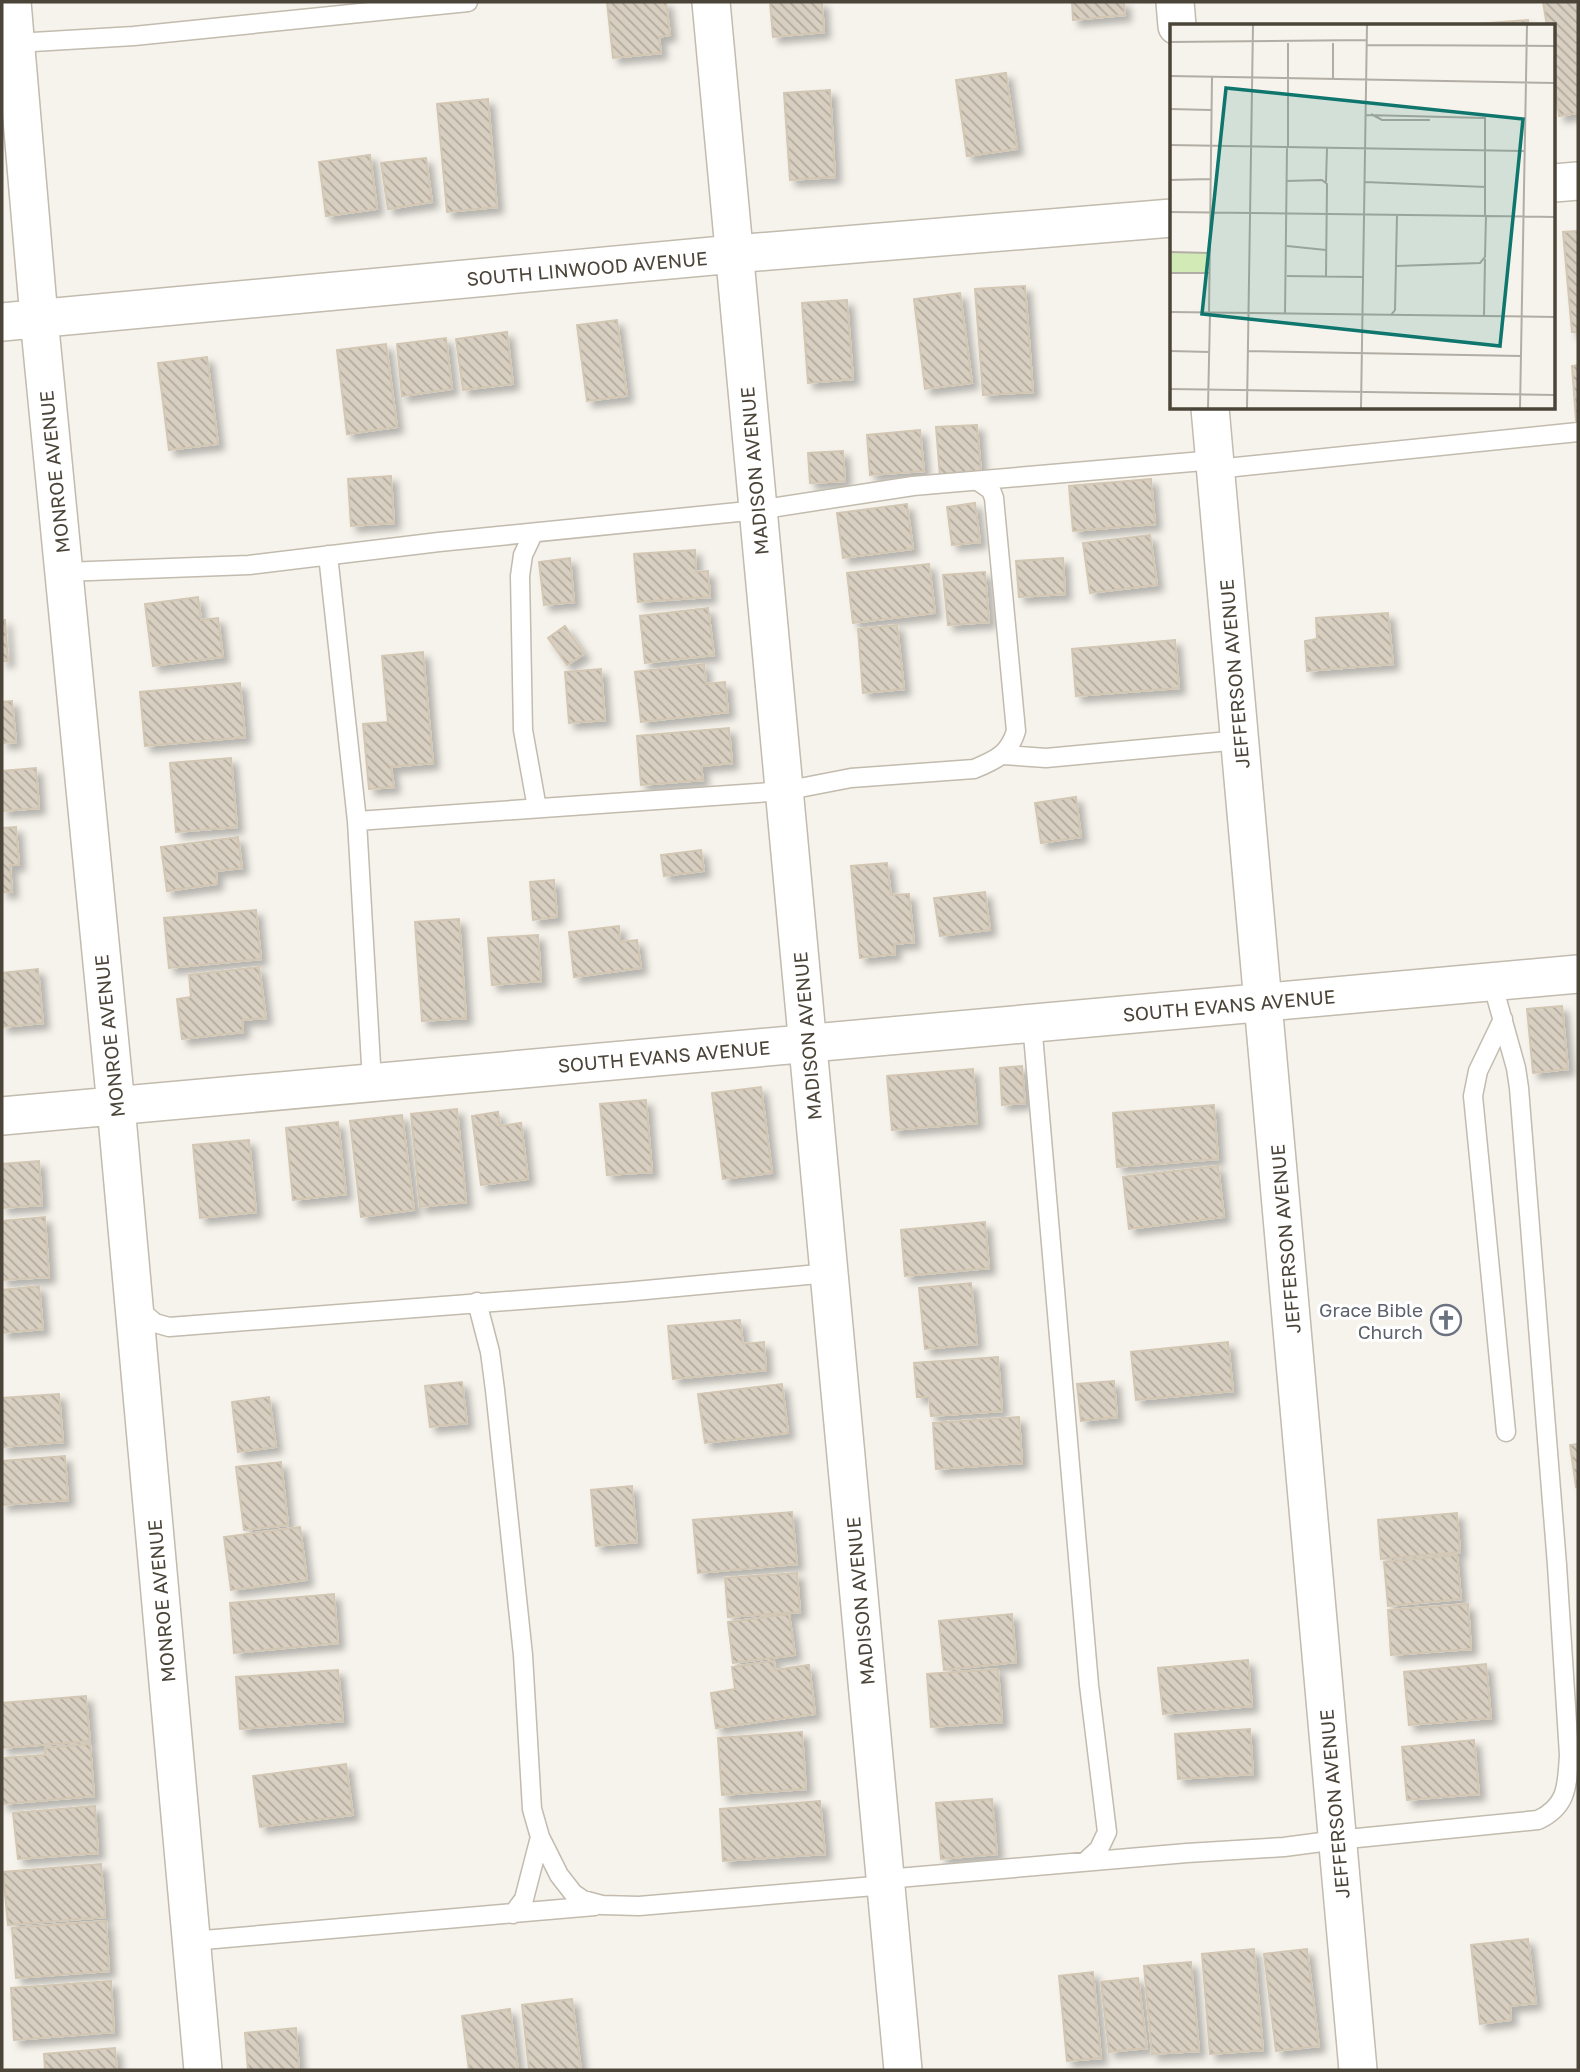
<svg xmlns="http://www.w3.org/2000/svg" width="1580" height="2072" font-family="'Golos Text',sans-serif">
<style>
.building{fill:url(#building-back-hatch);stroke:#d3c7b4;stroke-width:2;filter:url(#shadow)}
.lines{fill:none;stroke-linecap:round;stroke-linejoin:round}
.lane-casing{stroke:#c2bbae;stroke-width:21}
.street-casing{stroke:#c2bbae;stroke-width:40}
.lane{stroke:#fff;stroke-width:18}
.street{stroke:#fff;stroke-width:37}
.labels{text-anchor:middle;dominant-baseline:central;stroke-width:6;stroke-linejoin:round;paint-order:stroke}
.street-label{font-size:19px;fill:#4b4439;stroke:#fff}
.worship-label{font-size:19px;fill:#5b616d;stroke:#fff;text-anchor:end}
.inset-road{fill:none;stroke:#b2ada4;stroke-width:2}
.view{fill:#0f766e;fill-opacity:0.15;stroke:#0f766e;stroke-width:3.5}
.inset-edge{fill:none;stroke:#4b4439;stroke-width:3.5}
</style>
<defs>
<pattern id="building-back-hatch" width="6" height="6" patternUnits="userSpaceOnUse" patternTransform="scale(1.75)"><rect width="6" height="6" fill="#d8cfc1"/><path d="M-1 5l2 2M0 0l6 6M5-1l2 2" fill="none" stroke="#b1aa9e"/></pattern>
<filter id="shadow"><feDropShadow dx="6" dy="6" stdDeviation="3.5" flood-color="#0004"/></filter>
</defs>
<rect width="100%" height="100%" fill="#f6f3ec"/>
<path class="building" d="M607 2H666L670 35 659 37 661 53 613 58Z
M770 2H822L824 32 773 37Z
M1072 2H1124L1125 15 1073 20Z
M1543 2H1578V113L1559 116 1554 77V26H1547Z
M1528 20V26H1476V24Z
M1006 73 1017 149 967 156 956 80Z
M830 90 835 177 790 180 784 93Z
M488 99 497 207 447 212 437 104Z
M370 155 377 209 326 216 319 162Z
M426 158 432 202 388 209 381 163Z
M1578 231V332H1572L1563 232Z
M1025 286 1033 392 983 395 975 289Z
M960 293 972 383 925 389 914 299Z
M847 300 853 379 808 383 802 303Z
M617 320 627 396 587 401 577 325Z
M507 332 513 384 463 390 456 339Z
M446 338 452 389 402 396 397 344Z
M386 344 397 427 347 434 337 350Z
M207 357 218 444 169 450 158 363Z
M1578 365V420H1576L1572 366Z
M977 425 981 473 940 477 936 427Z
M920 430 924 471 870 475 867 435Z
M843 451 845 481 810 483 808 453Z
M391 476 394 523 351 526 348 479Z
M1151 479 1155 524 1073 531 1069 486Z
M975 503 980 542 952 545 947 507Z
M907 504 913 549 843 558 837 513Z
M1150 535 1157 585 1090 593 1083 543Z
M695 550 696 572 708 571 710 597 638 602 634 554Z
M570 558 574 602 544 605 539 562Z
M1063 558 1065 594 1019 597 1016 561Z
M929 564 935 613 853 623 847 573Z
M985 572 989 622 948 625 943 575Z
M198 597 201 620 218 618 223 657 153 666 145 604Z
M708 608 714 655 645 663 640 616Z
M1388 613 1393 664 1307 671 1305 641 1317 639 1316 618Z
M2 620H5L8 661H2Z
M897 625 904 689 863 693 858 629Z
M565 626 584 654 567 665 548 638Z
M1175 640 1179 688 1076 696 1072 649Z
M423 652 433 763 391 767 394 787 369 789 363 724 388 722 382 656Z
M704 664 706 684 725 682 728 712 641 722 635 672Z
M601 669 605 720 569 723 565 672Z
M240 683 245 737 145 746 140 692Z
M12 701 16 742 2 743V702Z
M729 728 732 763 701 766 703 780 641 785 637 736Z
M231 758 237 827 176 832 170 763Z
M36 768 39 808 2 811V771Z
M1076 797 1081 837 1041 843 1035 803Z
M16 827 19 865H10L12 892H2V828Z
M238 837 242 868 216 871 217 884 167 891 161 847Z
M701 850 704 871 664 876 661 855Z
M887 863 891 895 909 894 914 942 894 944 895 954 860 958 851 866Z
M554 880 557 917 533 920 530 882Z
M985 892 990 930 940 936 934 898Z
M256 910 261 959 169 968 164 918Z
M459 919 466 1018 422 1021 415 922Z
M619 926 620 942 637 940 641 968 574 977 569 932Z
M538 935 541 981 492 985 488 938Z
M259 967 266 1018 242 1020 243 1032 182 1039 177 999 191 997 189 975Z
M38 969 43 1023 2 1027V973Z
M1562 1006 1568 1069 1533 1073 1527 1009Z
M1022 1066 1025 1103 1002 1105 1000 1068Z
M973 1069 977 1123 892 1130 887 1076Z
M761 1087 772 1173 723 1179 712 1093Z
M646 1100 652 1172 607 1175 600 1104Z
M1214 1105 1218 1159 1117 1167 1113 1113Z
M457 1109 466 1202 420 1207 411 1114Z
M498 1112 500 1126 521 1123 528 1179 481 1185 472 1116Z
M402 1115 414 1210 361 1217 350 1121Z
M338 1122 346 1194 293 1200 286 1128Z
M249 1140 256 1212 200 1218 193 1145Z
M39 1161 42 1205 2 1208V1164Z
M1218 1166 1224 1217 1129 1229 1123 1177Z
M45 1217 49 1277 2 1280V1221Z
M985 1222 989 1268 905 1276 901 1230Z
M971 1283 977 1344 925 1349 919 1288Z
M39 1286 43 1329 2 1333V1290Z
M740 1320 743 1344 764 1342 766 1370 673 1379 668 1326Z
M1228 1342 1233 1391 1136 1400 1131 1352Z
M998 1357 1002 1411 931 1416 929 1397H917L914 1363Z
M1114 1381 1117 1417 1081 1421 1077 1384Z
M462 1382 467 1423 430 1427 425 1386Z
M782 1384 788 1433 705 1443 698 1394Z
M59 1394 63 1442 2 1447V1398Z
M269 1397 276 1447 238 1452 232 1402Z
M1019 1417 1022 1463 936 1469 933 1423Z
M1578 1444V1487H1576L1570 1445Z
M65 1456 68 1500 2 1505V1461Z
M281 1462 288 1525 244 1530 236 1467Z
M632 1486 637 1542 596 1546 591 1490Z
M792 1512 797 1564 698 1573 693 1520Z
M1457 1513 1460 1552 1381 1559 1378 1520Z
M300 1527 307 1580 231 1590 224 1537Z
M1457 1555 1461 1599 1388 1606 1384 1562Z
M797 1573 800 1612 728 1617 725 1578Z
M334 1594 338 1643 234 1653 230 1603Z
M1468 1604 1471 1649 1391 1655 1388 1610Z
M789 1614 795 1655 733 1663 728 1622Z
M1012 1614 1016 1662 944 1670 939 1621Z
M1248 1660 1252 1706 1163 1714 1158 1668Z
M774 1661 775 1670 809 1665 815 1714 716 1728 711 1693 735 1689 732 1667Z
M1486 1664 1491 1718 1409 1725 1404 1672Z
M998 1669 1002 1722 931 1727 927 1674Z
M338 1670 343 1721 240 1729 236 1677Z
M86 1696 90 1741 2 1748V1703Z
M1250 1729 1253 1774 1178 1779 1175 1734Z
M802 1732 806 1789 722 1795 718 1738Z
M1474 1740 1479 1794 1407 1800 1402 1747Z
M90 1744 94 1796 2 1804V1758L45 1755V1748Z
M346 1764 353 1815 260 1827 253 1776Z
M992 1799 997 1854 941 1859 936 1803Z
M820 1801 825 1854 723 1861 720 1809Z
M95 1806 98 1853 18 1859 13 1813Z
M101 1864 105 1917 8 1925 3 1872Z
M106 1921 109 1971 16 1978 12 1928Z
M1528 1939 1536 2003 1510 2006 1511 2020 1480 2024 1471 1945Z
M1254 1949 1263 2050 1210 2054 1202 1954Z
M1307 1949 1319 2046 1276 2051 1264 1954Z
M1191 1962 1199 2051 1152 2054 1144 1966Z
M1093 1972 1101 2058 1067 2061 1059 1976Z
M1138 1978 1147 2048 1109 2052 1101 1982Z
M111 1981 114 2032 14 2040 11 1988Z
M572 1999 581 2070H529L522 2005Z
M510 2009 518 2070H469L462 2016Z
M296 2028 299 2070H248L245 2033Z
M115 2048 117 2070H45L44 2054Z"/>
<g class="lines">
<g class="lane-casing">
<path id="lane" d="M16 43 134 36 468 2
M1216 469 1578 432
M533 534 523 555 520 576 523 730 537 808
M328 555 357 821 372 1082
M64 572 249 565 439 542 758 510 913 486 1215 460
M1004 755 1046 758 1240 740
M357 821 784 791 851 778 974 769C996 760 1009 754 1016 731L994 498 991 490 978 481
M1503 1019 1478 1071 1473 1096 1506 1432
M1032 1023 1089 1685 1107 1832 1099 1849 1086 1861
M477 1302 490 1352 495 1390 523 1655 532 1809 540 1837 559 1875 573 1893 583 1900 602 1905 639 1906 886 1885
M136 1307 155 1323 169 1327 624 1292 829 1273
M886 1879 1187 1853 1284 1847 1337 1840 1538 1820C1568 1806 1567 1785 1569 1755L1557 1565 1519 1088 1516 1068 1492 982
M513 1914 524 1899 540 1837
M192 1941 595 1906"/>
</g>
<g class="street-casing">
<path id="street" d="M12 2 39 318 116 1106 203 2070
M711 2 903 2070
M1175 2 1177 26
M1554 183 1578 181
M2 322 734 254 1172 218
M1210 408 1358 2070
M2 1116 1578 974"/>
</g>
<use href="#lane" class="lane"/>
<use href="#street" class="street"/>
</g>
<defs>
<g id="church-ring" transform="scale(1.575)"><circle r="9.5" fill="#fff" stroke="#6b7280" stroke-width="1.5"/><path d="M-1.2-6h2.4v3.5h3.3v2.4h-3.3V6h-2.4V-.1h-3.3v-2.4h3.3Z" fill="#6b7280"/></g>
</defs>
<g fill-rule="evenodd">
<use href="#church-ring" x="1446" y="1320"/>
</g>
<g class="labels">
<g class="street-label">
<text transform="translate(587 268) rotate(-5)">SOUTH LINWOOD AVENUE</text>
<text transform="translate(754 471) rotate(-95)">MADISON AVENUE</text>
<text transform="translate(54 472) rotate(-96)">MONROE AVENUE</text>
<text transform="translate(1234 674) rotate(-95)">JEFFERSON AVENUE</text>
<text transform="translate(1229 1005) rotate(-5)">SOUTH EVANS AVENUE</text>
<text transform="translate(109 1036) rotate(-96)">MONROE AVENUE</text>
<text transform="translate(807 1036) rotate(-95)">MADISON AVENUE</text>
<text transform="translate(664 1056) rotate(-5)">SOUTH EVANS AVENUE</text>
<text transform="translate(1285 1239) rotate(-95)">JEFFERSON AVENUE</text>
<text transform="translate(161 1601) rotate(-95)">MONROE AVENUE</text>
<text transform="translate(860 1601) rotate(-95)">MADISON AVENUE</text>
<text transform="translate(1334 1804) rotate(-95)">JEFFERSON AVENUE</text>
</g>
<g class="worship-label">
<text x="1423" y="1309">Grace Bible<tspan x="1423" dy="22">Church</tspan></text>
</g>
</g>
<g transform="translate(1170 24)">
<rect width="385" height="385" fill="#f6f3ec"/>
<path d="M0 228H38V250L0 249Z" fill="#d2eab5"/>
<path class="inset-road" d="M0 18 197 16M163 19V55M197 21 385 22M0 52 385 59M0 85 41 86M201 90 212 96H260M196 91 315 94V192M0 121 354 127M118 123V19M0 156 40 155M116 157 152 156 157 160 156 252M156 158 157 124M195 158 316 163M0 188 385 193M117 222 156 226M0 228 40 229M226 242 310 239 315 233 316 192M0 249H39M117 252 193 253M0 288 385 293M39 289 42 53M115 290 117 123M221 291 225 286 227 191M314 292 315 235M0 327 40 328M78 327 351 332M0 365 385 371M38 384 40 289M77 384 83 1M191 384 197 1M350 384 357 1"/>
<path class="view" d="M56 64 353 95 330 322 32 290Z"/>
<rect width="385" height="385" class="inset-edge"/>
</g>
<rect width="1580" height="2072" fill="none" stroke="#4b4439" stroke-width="7"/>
</svg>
